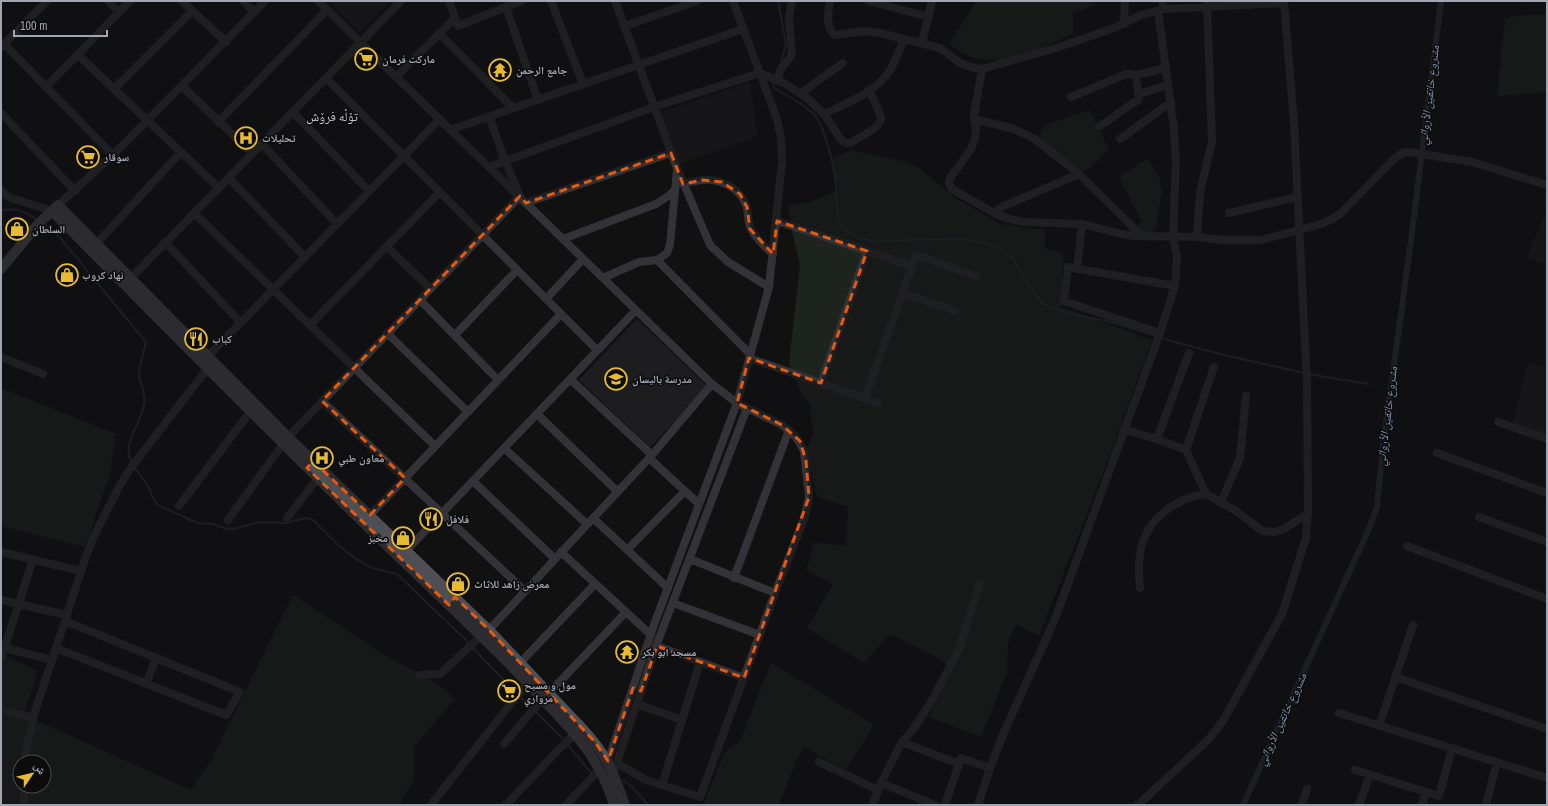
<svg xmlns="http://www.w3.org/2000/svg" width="1548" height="806" font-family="'Archivo Narrow','Noto Naskh Arabic',sans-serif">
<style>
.built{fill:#1d1d1f}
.green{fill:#1d241e;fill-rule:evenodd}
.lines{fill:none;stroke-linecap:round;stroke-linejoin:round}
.stream{stroke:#2a3037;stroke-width:2}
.canal{stroke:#2a3037;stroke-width:6}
.minor{stroke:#323237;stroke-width:8}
.major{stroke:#4e4f55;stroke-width:10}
.marked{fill:none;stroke:#e8590c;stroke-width:3;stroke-dasharray:8 5;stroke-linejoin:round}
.labels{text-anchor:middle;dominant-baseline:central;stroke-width:3;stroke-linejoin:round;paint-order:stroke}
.poi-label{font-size:11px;font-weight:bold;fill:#a2a6b2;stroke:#0c0c0d;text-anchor:start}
.water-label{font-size:12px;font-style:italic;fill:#7b90ac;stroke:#0c0c0d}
.quarter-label{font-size:13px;fill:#c3c5ce;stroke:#0c0c0d}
</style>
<rect width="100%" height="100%" fill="#111112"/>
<path class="built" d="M328 1H391L360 32Z
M750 82 757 136 680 164 661 112Z
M1547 210V265L1527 257Z
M637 319 708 387 650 447 579 380Z
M1528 362 1547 368V436L1512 426Z"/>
<path class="green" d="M976 1H1095L1096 5 1073 13V34C1034 51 987 77 950 44Z
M1541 14 1547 15V92L1497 96 1505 20 1510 17Z
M1090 110 1109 150 1086 171H1077L1041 139 1039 135 1044 125Z
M851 150 906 162 922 170 957 199 1000 224 1045 230 1044 248 1063 254 1061 307 1152 340 1105 468 1039 636 1016 624 1008 643 1007 672 981 737 929 717 953 669 936 657 890 634 864 663 807 628 833 584 806 570 814 543 846 545 848 507 817 497 806 451 813 434 810 404 801 393 789 363 800 265 791 227 789 206 809 202 838 191 833 158Z
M1148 158 1159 177 1162 192 1155 231 1141 234 1135 228 1142 222 1119 177Z
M1 388 116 434 110 473 85 547 1 526Z
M293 595 378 651 438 684 455 699 414 747V779L399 805H1V654L38 671 22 720 42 723 191 790 211 760ZM20 762H44V786H20Z
M771 663 874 725 845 771 804 746 794 766 779 805H703L725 752 740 741Z"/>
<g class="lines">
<path class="stream" d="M778 1 786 44 781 63
M772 81 774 88 803 105 815 115 822 128 831 156 835 177 838 219 843 229 856 237 876 242 907 240 960 239 993 245 1013 258 1029 286 1044 304 1070 314 1111 322 1156 336
M1 211C15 207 26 212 38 220
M43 223 54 231 61 239 146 342C144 351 139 367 139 375 141 386 146 392 144 405 141 424 121 443 132 463
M1160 338 1220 354 1304 373
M1308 374 1368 384
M134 467 148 486 153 498 158 505 197 523 213 524 224 528 234 529 260 522 285 523 306 518 313 520 339 546 358 560 372 568 397 574 469 643
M472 647 516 693
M519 696 532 708
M535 711 564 740
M567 744 592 774
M623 780 631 786 648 805"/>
<path class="canal" d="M1243 805 1368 531 1377 507 1383 445 1410 248 1441 1"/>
<path class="minor" d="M108 1 119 12
M182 1 226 42
M243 1 254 12
M318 1 712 384 737 403 782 425 796 437 804 451 809 497 805 516 775 593 700 797 646 780 617 763
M449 1 458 26 521 1
M551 1 583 84
M615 1 677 168 710 245 728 262 769 287
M830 1C828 11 825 28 835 35L864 31 880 33 940 48 960 63 971 67 982 69 1056 48 1114 28 1141 15 1164 9 1284 3
M869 1 929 17
M1162 1 1164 9
M506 7 538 100
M1124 24 1125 1
M625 26 697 1
M439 33 513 108
M922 43 932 1
M4 44 113 155
M1 47 47 1
M78 55 219 188
M982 69 974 115 976 129 975 139 971 149 950 178 949 183 952 189 996 214 1006 218 1024 222 1082 224 1121 234 1135 236 1197 237 1223 240H1261L1321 224 1332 219 1340 214 1395 158 1403 153 1409 152 1472 162 1547 185
M396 77 455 18
M326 78 597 350
M778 81C780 62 786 67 792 54L789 18 792 1
M182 86 252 153
M46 87 130 1
M114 89 192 11
M801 93 843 63
M1139 94 1168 85
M1071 97 1126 74 1136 75 1166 68
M293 112 369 191
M1 113 75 191
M824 114C847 103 876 93 890 70 896 60 900 49 904 39
M974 119 1014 129 1035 139 1079 174 1142 236
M218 122 327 10
M1100 126 1139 99 1136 75
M450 130 743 29
M1120 139 1171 102
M262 144 337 224
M489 167 654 107 760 73 784 83 807 98 824 114 842 141 846 143H850C857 139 881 127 881 119 881 112 872 97 869 90
M229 178 305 257
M683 184C689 182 696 181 702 180 720 178 740 188 746 205 749 213 747 221 751 229 756 239 765 247 773 254
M1 190 8 197 52 211
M526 203 671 153
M58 205 113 155 265 1
M999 208 1079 174
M1229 213 1297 197
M195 214 435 446
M777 221 912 266
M1197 237 1200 192 1212 142 1207 2
M563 239 656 204 667 197 675 190
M165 242 241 323
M96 244 181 152
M387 247 431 289
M657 260 750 354
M1077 269 1082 224
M603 278 639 262 657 260 667 253 670 245 677 169
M130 279 401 1
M902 293 955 311
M546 299 583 259
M420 300 498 380
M310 325 440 192
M387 333 468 412
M1160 333 1064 301 1068 267 1175 286
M455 335 517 270
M208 356 440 119
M1 357 43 374
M749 358 878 403
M570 379 652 455
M821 383 867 251
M865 398 916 255 976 276
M322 401 525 591
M537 414 618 492
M1498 422 1547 439
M1124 429 1162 441 1186 450 1206 494 1236 511 1262 531 1275 532 1284 529 1308 513
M288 437 520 196 505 161 489 116
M1157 439 1189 353
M504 448 587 524
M1186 450 1214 367
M1437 453 1547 493
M649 458 699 504
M473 481 555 559
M1221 502 1240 458 1246 396
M179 506 250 412
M370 515 561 314
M1479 517 1547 542
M287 518 318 478
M593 518 668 588
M228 520 283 444
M1407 546 1547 599
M407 550 636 310
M627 550 685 491
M1 552 81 571
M561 552 651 635
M690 559 775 593
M734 578 789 430
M1140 588C1136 552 1141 525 1174 505 1184 499 1194 495 1206 494
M1 600 67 615
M673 603 760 635
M489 630 652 455 712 384
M657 646 744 678
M1 647 52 660
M56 648 226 715 240 692 65 621
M1 659 33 559
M520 663 595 584
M420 675 440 674 481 636
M1395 677 1547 729
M146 684 156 658
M549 693 626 612
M637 704 682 720
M1 710 33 718
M1339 713 1547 778
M1379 726 1413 625
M902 742 959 764
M504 744 542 699
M608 761 655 622 737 403 769 287 782 162 781 139 777 119 733 1
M24 762 33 718 86 556 94 536 119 487 130 469 207 369
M819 762 878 790
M615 768 658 641 747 408
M1355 770 1439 796 1452 748
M881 783 935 805
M662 785 700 662
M24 805V786
M431 805 527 683
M506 805 562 746 578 731
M566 805 600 769
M872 805 881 783 902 742 914 728 933 699 959 649 980 583
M945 805 961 758 990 768
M978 805 990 768 1005 730 1055 619 1160 333 1175 286 1177 258 1173 236 1176 162 1174 129 1158 11
M1138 805 1209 739 1223 721 1282 614 1306 538 1308 506 1307 383 1294 124 1284 1
M1302 805 1307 789
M1359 805 1370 775
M1422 805 1426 792
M1486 805 1497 762"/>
<path class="major" d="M52 211C160 321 268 430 379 538 432 590 487 639 538 694 559 717 583 740 598 767 605 779 610 792 614 805
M1 269 38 224 58 205 288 437 489 630 582 728C607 755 613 771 625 805"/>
</g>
<path d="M0 0H1548V806H0ZM671 153 683 184 703 180 722 182 740 194 747 207 750 229 773 254 777 221 867 251 821 383 749 358 737 403 782 425 800 441 806 461 809 497 744 678 657 646 641 691 633 688 608 761 595 742 489 630 455 597 449 605 307 468 313 461 370 515 405 478 322 401 520 196 526 203Z" fill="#111112" fill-opacity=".55" fill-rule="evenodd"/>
<path class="marked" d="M671 153 683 184 703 180 722 182 740 194 747 207 750 229 773 254 777 221 867 251 821 383 749 358 737 403 782 425 800 441 806 461 809 497 744 678 657 646 641 691 633 688 608 761 595 742 489 630 455 597 449 605 307 468 313 461 370 515 405 478 322 401 520 196 526 203Z"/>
<defs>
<g id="supermarket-ring" transform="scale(1.15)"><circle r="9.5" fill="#0c0c0d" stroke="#e7bc34" stroke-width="1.5"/><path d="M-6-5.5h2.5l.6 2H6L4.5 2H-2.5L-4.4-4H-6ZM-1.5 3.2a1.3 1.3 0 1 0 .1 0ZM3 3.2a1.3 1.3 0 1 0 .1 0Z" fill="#e7bc34"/></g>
<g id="temple-ring" transform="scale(1.15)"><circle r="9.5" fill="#0c0c0d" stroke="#e7bc34" stroke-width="1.5"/><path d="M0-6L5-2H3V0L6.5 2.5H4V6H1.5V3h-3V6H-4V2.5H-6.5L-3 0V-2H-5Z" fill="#e7bc34"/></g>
<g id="hospital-ring" transform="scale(1.15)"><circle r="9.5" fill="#0c0c0d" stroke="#e7bc34" stroke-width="1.5"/><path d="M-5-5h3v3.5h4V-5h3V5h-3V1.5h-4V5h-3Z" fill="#e7bc34"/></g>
<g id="shop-ring" transform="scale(1.15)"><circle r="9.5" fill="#0c0c0d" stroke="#e7bc34" stroke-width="1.5"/><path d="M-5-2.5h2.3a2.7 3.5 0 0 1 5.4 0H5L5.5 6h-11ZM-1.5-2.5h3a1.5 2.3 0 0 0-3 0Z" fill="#e7bc34"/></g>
<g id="restaurant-ring" transform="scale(1.15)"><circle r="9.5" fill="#0c0c0d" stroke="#e7bc34" stroke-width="1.5"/><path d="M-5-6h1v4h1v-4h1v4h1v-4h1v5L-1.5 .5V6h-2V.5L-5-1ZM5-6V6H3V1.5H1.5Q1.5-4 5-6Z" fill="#e7bc34"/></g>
<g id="school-ring" transform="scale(1.15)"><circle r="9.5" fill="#0c0c0d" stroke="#e7bc34" stroke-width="1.5"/><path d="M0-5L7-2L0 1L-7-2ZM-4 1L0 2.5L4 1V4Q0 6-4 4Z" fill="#e7bc34"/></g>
</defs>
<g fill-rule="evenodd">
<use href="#supermarket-ring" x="366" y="59"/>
<use href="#temple-ring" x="500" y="70"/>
<use href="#hospital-ring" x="246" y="138"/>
<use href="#supermarket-ring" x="88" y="157"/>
<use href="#shop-ring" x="17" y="229"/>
<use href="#shop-ring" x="67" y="275"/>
<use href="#restaurant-ring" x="196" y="339"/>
<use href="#school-ring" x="616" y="379"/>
<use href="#hospital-ring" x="322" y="458"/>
<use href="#restaurant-ring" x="431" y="519"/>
<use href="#shop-ring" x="403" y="538"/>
<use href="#shop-ring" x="458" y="584"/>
<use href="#temple-ring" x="627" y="652"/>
<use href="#supermarket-ring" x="509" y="691"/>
</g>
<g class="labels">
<g class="poi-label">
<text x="382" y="59">مارکت فرمان</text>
<text x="516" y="70">جامع الرحمن</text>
<text x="262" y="138">تحلیلات</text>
<text x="104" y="157">سوڤار</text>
<text x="32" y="229">السلطان</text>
<text x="82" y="275">نهاد كروب</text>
<text x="212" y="339">كباب</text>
<text x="632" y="379">مدرسة بالیسان</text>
<text x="338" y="458">معاون طبي</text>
<text x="446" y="519">فلافل</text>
<text x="388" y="538" text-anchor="end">مخبز</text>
<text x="474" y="584">معرض زاهد للاثاث</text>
<text x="642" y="652">مسجد ابو بكر</text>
<text x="524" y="685">مول و مسبح<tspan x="524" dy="13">مرواري</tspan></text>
</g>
<g class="water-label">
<text transform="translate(1429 95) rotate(-83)">مشروع خانقين الأروائي</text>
<text transform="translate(1387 416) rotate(-83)">مشروع خانقين الأروائي</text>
<text transform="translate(1282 719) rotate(-65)">مشروع خانقين الأروائي</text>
</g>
<g class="quarter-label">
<text x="332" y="116">تۆڵە فرۆش</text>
</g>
</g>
<rect width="1548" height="806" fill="none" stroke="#a2a6b2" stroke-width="4"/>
<g transform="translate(32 774) rotate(55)"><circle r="19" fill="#0c0c0d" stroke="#484a4f"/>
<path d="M0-3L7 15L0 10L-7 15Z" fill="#e7bc34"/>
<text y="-6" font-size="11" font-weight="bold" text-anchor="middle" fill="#a2a6b2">ش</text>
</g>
<path d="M14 30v6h93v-6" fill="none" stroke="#a2a6b2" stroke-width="2"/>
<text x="20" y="30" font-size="12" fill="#a2a6b2" stroke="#0c0c0d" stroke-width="3" paint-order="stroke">100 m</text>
</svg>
